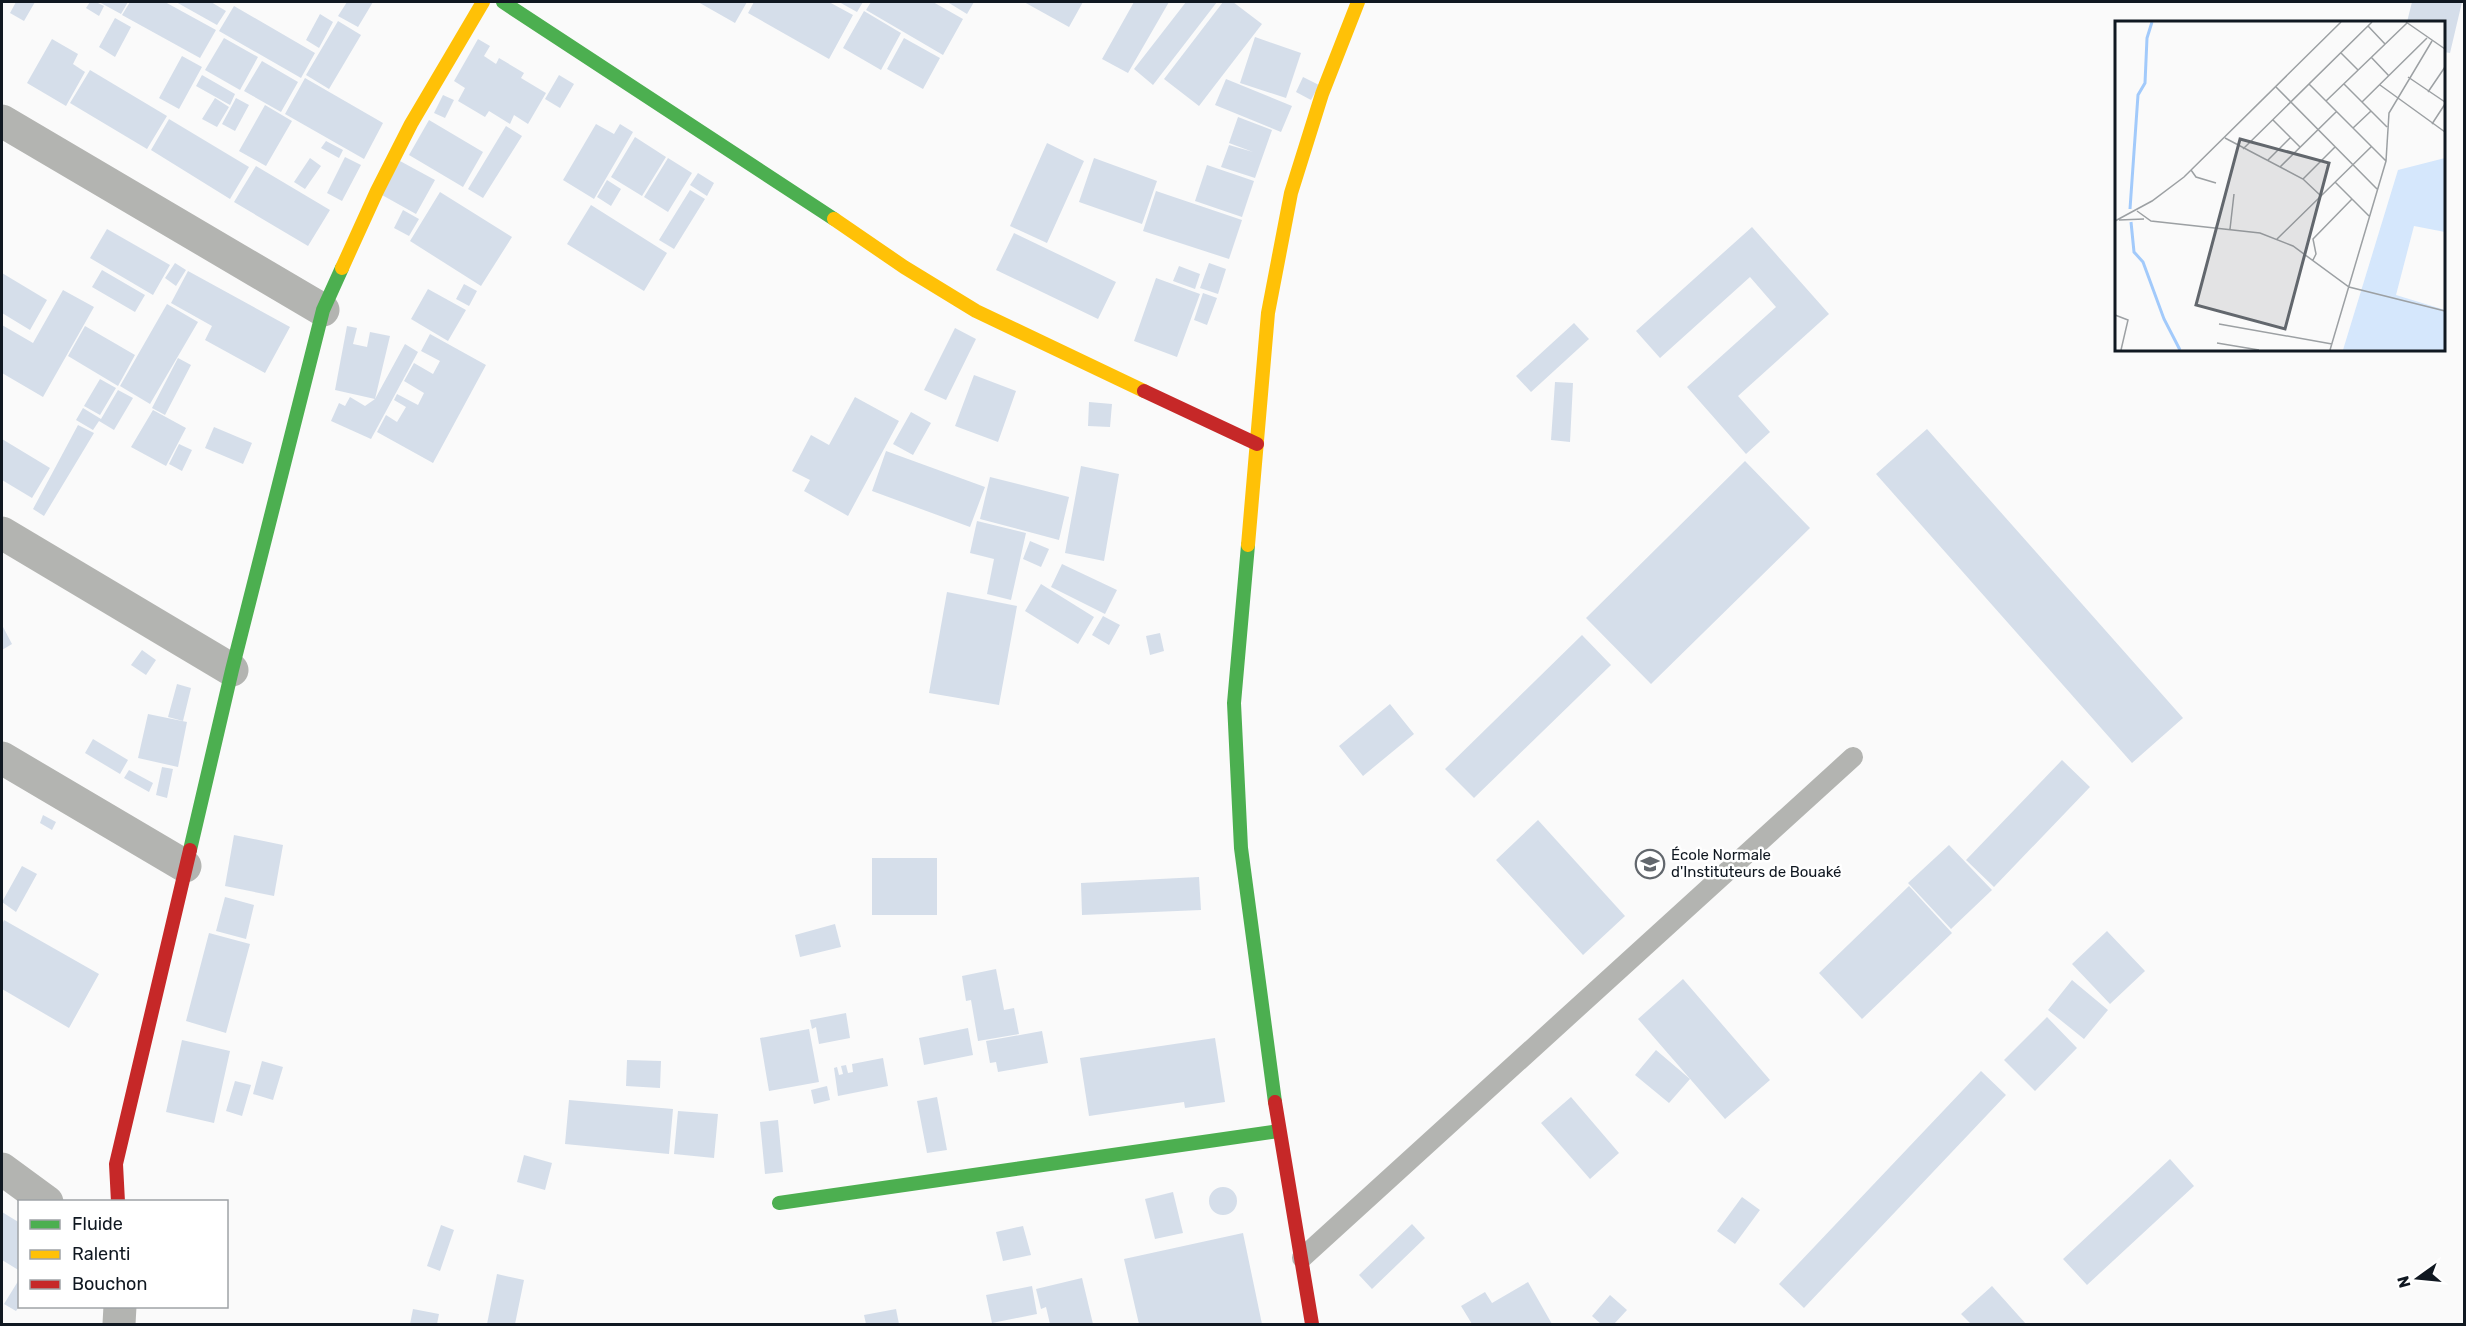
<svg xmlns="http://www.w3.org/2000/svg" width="2466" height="1326" font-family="Rubik,sans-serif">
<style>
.building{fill:#d5deea}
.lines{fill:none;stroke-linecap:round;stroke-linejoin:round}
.lane{stroke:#b3b4b1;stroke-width:20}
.street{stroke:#b3b4b1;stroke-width:33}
.fast{stroke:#4caf50;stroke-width:14}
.slow{stroke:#ffc107;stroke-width:14}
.jam{stroke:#c62828;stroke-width:14}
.labels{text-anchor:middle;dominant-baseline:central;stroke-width:5;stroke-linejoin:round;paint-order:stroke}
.poi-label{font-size:15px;fill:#101821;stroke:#fff;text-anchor:start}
.inset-river{fill:none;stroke:#a2cafb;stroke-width:3}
.inset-road{fill:none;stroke:#9ca0a3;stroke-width:1.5}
.view{fill:#62676d;fill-opacity:0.15;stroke:#62676d;stroke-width:3}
.inset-edge{fill:none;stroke:#101821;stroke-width:3}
</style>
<rect width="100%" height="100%" fill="#fafafa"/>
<path class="building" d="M16 2H35L24 21 10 13Z
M90 2H96L104 6 99 16 86 8Z
M99 2H128L121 14Z
M130 2H165L216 30 200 58 122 15Z
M176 2H211L226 11 217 25Z
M347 2H373L358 27 338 16Z
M698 2H747L735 23Z
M754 2H829L853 15 829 59 748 13Z
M839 2H863L857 12Z
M871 2H933L963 19 943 55 866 10Z
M950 2H974L967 14 949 3Z
M1024 2H1083L1069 27Z
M1134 2H1169L1128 73 1102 59Z
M1186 2H1217L1153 85 1134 69Z
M1223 2H1233L1262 24 1199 106 1164 79Z
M2412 2H2462L2450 53 2444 52V22H2407Z
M234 6 315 53 301 78 219 31Z
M864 11 901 33 881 70 843 48Z
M320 14 333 22 319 48 306 40Z
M115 18 131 27 115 57 99 47Z
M338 21 361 35 329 89 306 75Z
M1255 37 1301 53 1286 98 1240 83Z
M224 38 258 57 240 90 205 70Z
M904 38 940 58 923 89 887 69Z
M52 39 78 54 73 64 85 72 66 106 27 83Z
M478 39 490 46 484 56 496 64 499 58 524 73 521 78 546 93 528 124 514 115 510 124 489 111 485 117 458 101 465 88 454 81Z
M182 56 202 67 179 109 159 98Z
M262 61 298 82 281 112 244 91Z
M90 70 167 116 147 149 70 103Z
M202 75 235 94 230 105 196 86Z
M559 75 574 84 560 108 545 99Z
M1303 77 1319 85 1311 100 1296 92Z
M305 78 383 123 364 159 285 114Z
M1226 79 1292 106 1281 132 1215 105Z
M443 95 454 100 445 118 434 113Z
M215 98 229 107 217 127 202 119Z
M236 98 249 105 235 131 222 124Z
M265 105 292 121 266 166 239 151Z
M1238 117 1272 130 1255 178 1221 167 1229 145 1253 152 1229 143Z
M169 119 249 167 230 199 151 150Z
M429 120 483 152 463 187 409 155Z
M596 124 614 134 620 124 633 132 594 199 563 180Z
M506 126 522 136 483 198 468 189Z
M635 137 666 157 642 196 611 177Z
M326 141 343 150 339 158 321 148Z
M1047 143 1084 161 1047 243 1010 226Z
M345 157 361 165 342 201 327 193Z
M310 158 321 166 305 189 294 182Z
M668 158 692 173 668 212 644 197Z
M1094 158 1157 181 1142 224 1079 202Z
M400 161 435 180 416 214 382 195Z
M1207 165 1254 181 1242 217 1195 201Z
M256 166 330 210 308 246 234 202Z
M698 173 714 183 707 196 690 185Z
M607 180 621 189 611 206 597 197Z
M690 190 705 199 674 249 659 240Z
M1156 191 1242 220 1229 259 1143 231Z
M440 192 512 237 481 286 410 241Z
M591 205 667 253 644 291 567 244Z
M403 210 419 219 409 236 394 228Z
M1752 227 1829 314 1738 396 1770 432 1746 454 1687 387 1776 307 1750 277 1660 358 1636 331Z
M107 229 170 265 153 295 90 258Z
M1014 233 1116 282 1098 319 996 270Z
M175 263 186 270 176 286 165 278Z
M1209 263 1226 269 1218 294 1200 288Z
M1179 266 1200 274 1195 289 1173 281Z
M102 270 145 295 135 312 92 287Z
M188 271 290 327 265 373 205 340 212 326 171 303Z
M2 273 47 300 30 330 2 313Z
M1156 278 1200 294 1177 357 1134 341Z
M464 284 477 291 469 306 456 299Z
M428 289 466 310 448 341 411 319Z
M63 290 94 307 43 397 2 373V325L33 343Z
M1203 293 1217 298 1207 325 1194 320Z
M167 304 198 322 150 404 120 386Z
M1574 323 1589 339 1531 392 1516 376Z
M85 326 135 355 118 386 68 356Z
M347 326 357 328 353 344 367 347 370 332 390 336 375 399 335 390Z
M955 328 976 339 946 400 924 390Z
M430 334 486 365 433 463 377 432 386 415 397 422 406 407 394 400 397 394 418 405 424 393 404 381 414 363 433 374 440 361 421 351Z
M405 344 418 352 371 439 331 421 339 403 345 406 350 397 365 406 375 399Z
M178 358 191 365 165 415 152 408Z
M974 375 1016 391 998 442 955 426Z
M100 379 116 388 100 415 84 406Z
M1555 382 1573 383 1570 442 1551 440Z
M118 390 133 398 114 430 99 421 93 430 76 420 83 408 101 419Z
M855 397 899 421 848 516 804 491 810 480 792 471 811 435 829 445Z
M1089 402 1112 404 1110 427 1088 426Z
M153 410 186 428 166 466 131 447Z
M911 412 931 423 913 455 893 444Z
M78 425 94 433 44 516 33 509Z
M214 427 252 443 243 464 205 448Z
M1927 429 2183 718 2132 763 1876 474Z
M2 439 50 468 32 498 2 480Z
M179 444 192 450 182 471 169 464Z
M886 451 985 487 970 527 872 491Z
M1745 461 1810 528 1651 684 1586 618Z
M1081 466 1119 474 1104 561 1065 553Z
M990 477 1069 497 1059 540 980 519Z
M977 521 1026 533 1011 600 987 594 994 559 970 553Z
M1030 541 1049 549 1041 567 1023 559Z
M1062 564 1117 590 1105 614 1051 587Z
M1041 584 1094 617 1078 644 1025 611Z
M947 592 1017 606 999 705 929 693Z
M1103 616 1120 625 1109 645 1092 635Z
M2 625 12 644 2 650Z
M1160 633 1164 651 1150 655 1146 636Z
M1582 635 1611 665 1474 798 1445 769Z
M142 650 156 660 146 675 131 665Z
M177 684 191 688 183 721 168 717Z
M1390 704 1414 734 1363 776 1339 746Z
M148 714 187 722 178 767 138 758Z
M93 739 128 760 120 774 85 753Z
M2062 760 2090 787 1994 887 1966 860Z
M162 767 173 769 167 798 156 795Z
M129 770 153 783 149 792 124 778Z
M43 815 56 822 52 830 40 823Z
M1538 820 1625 916 1583 955 1496 860Z
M234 835 283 845 274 896 225 886Z
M1949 845 1992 890 1951 929 1908 883Z
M872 858H937V915H872Z
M22 866 37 874 16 912 2 902Z
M1199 877 1201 910 1082 915 1081 883Z
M1909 886 1952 933 1862 1019 1819 973Z
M225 897 254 905 246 939 216 931Z
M4 920 99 974 69 1028 2 989V925Z
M835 924 841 947 800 957 795 935Z
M2107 931 2145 971 2110 1004 2072 964Z
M209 933 250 944 226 1033 186 1021Z
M996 969 1004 1010 1014 1008 1019 1034 978 1041 971 1000 966 1001 962 976Z
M1683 979 1770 1080 1725 1119 1638 1019Z
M2072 980 2108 1010 2084 1039 2048 1010Z
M846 1013 850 1038 819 1044 816 1027 812 1029 810 1020Z
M2047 1017 2077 1048 2035 1091 2004 1060Z
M968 1028 973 1055 924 1065 919 1038Z
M809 1029 819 1082 769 1091 760 1038Z
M1042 1031 1048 1063 998 1072 996 1062 990 1063 986 1041Z
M1215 1038 1225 1102 1185 1108 1184 1102 1089 1116 1080 1058Z
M182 1040 230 1051 214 1123 166 1112Z
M1656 1050 1690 1079 1669 1103 1635 1075Z
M883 1058 888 1086 838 1096 834 1068 837 1067 839 1075 843 1074 841 1066 846 1065 848 1073 853 1072 852 1064Z
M627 1060 661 1061 660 1088 626 1086Z
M262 1061 283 1067 273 1100 253 1094Z
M1981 1071 2006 1095 1804 1308 1779 1284Z
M235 1081 251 1085 242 1116 226 1111Z
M827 1086 830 1100 814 1104 811 1090Z
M937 1097 947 1150 927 1153 917 1101Z
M1571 1097 1619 1153 1590 1179 1541 1123Z
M569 1100 673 1109 669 1154 565 1144Z
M678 1111 718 1114 714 1158 674 1154Z
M778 1120 783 1172 765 1174 760 1122Z
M524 1155 552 1163 545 1190 517 1182Z
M2170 1159 2194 1186 2087 1285 2063 1259Z
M1209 1201a14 14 0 1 1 28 0a14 14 0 1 1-28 0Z
M1173 1192 1183 1233 1155 1239 1145 1199Z
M1742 1197 1760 1210 1735 1244 1717 1231Z
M2 1212 20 1223V1271L2 1260Z
M1412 1224 1425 1238 1372 1289 1359 1275Z
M441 1225 454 1230 440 1271 427 1266Z
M1023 1226 1031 1255 1003 1261 996 1232Z
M1243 1233 1262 1324H1139L1124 1259Z
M497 1274 524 1280 515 1324H487Z
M20 1278V1305L16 1311 4 1304Z
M1082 1278 1093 1324H1050L1046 1307 1041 1309 1036 1289Z
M1528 1282 1552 1324H1472L1461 1306 1485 1292 1492 1303Z
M1032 1286 1037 1314 992 1323 986 1295Z
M1992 1286 2026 1324H1971L1961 1314Z
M1610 1295 1627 1310 1614 1324H1601L1592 1316Z
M413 1309 439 1314 437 1324H410Z
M896 1309 899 1324H866L864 1315Z"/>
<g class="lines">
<path class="lane" d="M1302 1258 1853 757"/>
<path class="street" d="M2 121 323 310
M2 533 232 670
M2 758 185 866
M2 1169 47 1202
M119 1324 120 1306"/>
<path class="fast" d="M503 2 834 219
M1248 545 1234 703 1241 848 1275 1102
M190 850 232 670 323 310 342 268
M779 1203 1279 1131"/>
<path class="slow" d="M834 219 904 267 976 311 1144 391
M342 268 377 191 411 124 483 2
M1248 545 1268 313 1291 193 1322 94 1358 2"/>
<path class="jam" d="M1144 391 1257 444
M1275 1102 1312 1324
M118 1202 116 1164 190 850"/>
</g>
<defs>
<g id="university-ring" transform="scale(1.5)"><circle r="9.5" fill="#fff" stroke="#62676d" stroke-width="1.5"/><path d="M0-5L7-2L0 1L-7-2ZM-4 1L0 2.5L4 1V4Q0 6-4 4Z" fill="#62676d"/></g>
</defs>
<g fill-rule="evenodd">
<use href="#university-ring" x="1650" y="864"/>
</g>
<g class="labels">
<g class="poi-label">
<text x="1671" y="855">École Normale<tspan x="1671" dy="17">d'Instituteurs de Bouaké</tspan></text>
</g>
</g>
<g transform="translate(2115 21)">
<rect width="330" height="330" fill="#fafafa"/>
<path d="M330 137V211L299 205 281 274 330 289V329H228L283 149Z" fill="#d5e7fc"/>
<path class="inset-river" d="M15 188 23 74 30 62 32 17 37 1M16 201 19 231 28 241 49 298 65 329"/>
<path class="inset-road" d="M291 1 330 28M253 5 270 23M226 32 243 49M256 36 274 55M293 56 330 81M194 63 271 140M229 63 272 106M265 64 330 111M161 66 262 168M313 71 330 46M211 80 292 2M247 81 312 17M158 99 185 126M317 103 330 83M238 107 256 90M110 117 188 158 206 175M128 128 257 1M153 139 175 117M165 146 221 91M76 149 81 156 101 162M188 158 220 126M220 161 254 195M22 190 36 200 145 212 178 225 234 266 330 290M4 199 29 198M0 200 37 180 69 156 226 1M115 208 119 173M162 218 257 125M198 239 201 233 198 218 237 178M0 294 13 299 6 329M104 303 217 323M102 322 144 329M215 329 271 140 274 92 317 20"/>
<path class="view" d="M125 118 214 142 170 308 81 284Z"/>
<rect width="330" height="330" class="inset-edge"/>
</g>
<rect width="2466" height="1326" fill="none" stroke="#101821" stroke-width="6"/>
<rect x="18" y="1200" width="210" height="108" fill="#ffffff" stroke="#9fa3a6" stroke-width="1.5"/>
<rect x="30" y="1220" width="30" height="9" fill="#4caf50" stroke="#9fa3a6" stroke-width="1.5"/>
<text x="72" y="1230" font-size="18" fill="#101821">Fluide</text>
<rect x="30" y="1250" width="30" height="9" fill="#ffc107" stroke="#9fa3a6" stroke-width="1.5"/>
<text x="72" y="1260" font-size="18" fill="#101821">Ralenti</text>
<rect x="30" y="1280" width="30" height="9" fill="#c62828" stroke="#9fa3a6" stroke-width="1.5"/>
<text x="72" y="1290" font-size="18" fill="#101821">Bouchon</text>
<g transform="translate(2418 1278) rotate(255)" stroke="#ffffff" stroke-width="4.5" paint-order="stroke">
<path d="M0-4.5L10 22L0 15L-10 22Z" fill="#101821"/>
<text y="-9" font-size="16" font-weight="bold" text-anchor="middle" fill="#101821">N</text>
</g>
</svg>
